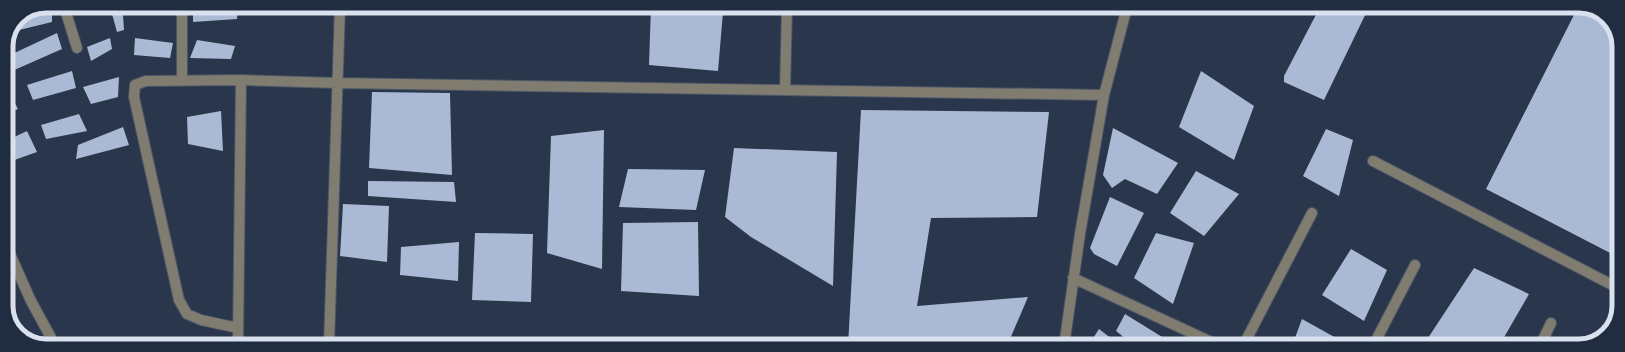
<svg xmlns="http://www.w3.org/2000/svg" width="1625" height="352" font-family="'Roboto Serif',serif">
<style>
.building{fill:#abbad4}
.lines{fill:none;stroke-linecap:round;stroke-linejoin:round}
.minor-casing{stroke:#4a5568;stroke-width:12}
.minor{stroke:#807c70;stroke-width:10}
.rim{fill:none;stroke:#d9e0ee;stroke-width:5}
</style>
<rect width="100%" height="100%" fill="#2a364b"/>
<path class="building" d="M46 6H52V22L11 32 18 17Z
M86 6H102L103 15H86Z
M122 6H162V11Z
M193 6H238L237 19 193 22Z
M651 6 723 12 718 71 649 65Z
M1320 7H1369L1324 100 1284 82V76Z
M1578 7H1587L1609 19 1619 41 1618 257 1486 189Z
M112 14 123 15 124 30 117 32Z
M57 33 62 49 12 71 8 56Z
M110 38 112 49 91 61 87 47Z
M135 38 173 43 170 58 134 55Z
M197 40 235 46 231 59 190 58Z
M72 71 76 88 33 100 27 85Z
M1201 71 1254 106 1234 160 1179 127Z
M119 77 118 97 91 104 83 87Z
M372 92 450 93 452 175 369 168Z
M11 95 18 109 6 114V97Z
M861 110 1049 112 1037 217 931 218 917 306 1028 297 1007 346H848Z
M221 111 223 151 188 144 187 117Z
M79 114 87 131 46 139 41 125Z
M123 127 129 145 76 159 78 145Z
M1113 128 1178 163 1157 194 1125 179 1112 188 1103 175Z
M1326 129 1353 140 1339 196 1303 176Z
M604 130 602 269 547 253 551 136Z
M27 131 37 152 6 163V141Z
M734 148 837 152 833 286 751 237 725 217Z
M628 169 705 170 696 210 619 207Z
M1196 171 1239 194 1204 236 1170 213Z
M368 181 454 182 456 202 368 196Z
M1110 197 1144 213 1117 266 1094 254 1090 248Z
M343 204 389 206 387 262 340 256Z
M698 222 699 296 621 291 623 223Z
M475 233 533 234 531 302 472 300Z
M1156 233 1194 243 1173 304 1134 278Z
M459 242 458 281 400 275 401 247Z
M1351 249 1387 270 1364 321 1322 295Z
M1474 268 1529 294 1499 346H1445L1428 338Z
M1125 314 1167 340 1164 346H1135L1116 331Z
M1302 319 1347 344 1346 346H1292Z
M1099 329 1121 346H1088Z"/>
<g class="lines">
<g class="minor-casing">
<path id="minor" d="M64 6 77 48
M182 6V81
M241 80 337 83 1104 95
M785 90 787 6
M1373 161 1618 288
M6 245 31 301 55 345
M1073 278 1220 346
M238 345 241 80 146 81 135 85 134 97 179 300 187 314 201 320 238 328
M329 345 340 6
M1064 346 1080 234 1104 95 1127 7
M1243 346 1312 213
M1373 346 1415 265
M1540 346 1551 323"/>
</g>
<use href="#minor" class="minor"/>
</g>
<path d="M0 0H1625V352H0ZM46 13H1579A33 33 0 0 1 1612 46V306A33 33 0 0 1 1579 339H46A33 33 0 0 1 13 306V46A33 33 0 0 1 46 13Z" fill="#202c40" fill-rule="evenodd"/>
<path class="rim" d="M46 13H1579A33 33 0 0 1 1612 46V306A33 33 0 0 1 1579 339H46A33 33 0 0 1 13 306V46A33 33 0 0 1 46 13Z"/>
</svg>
